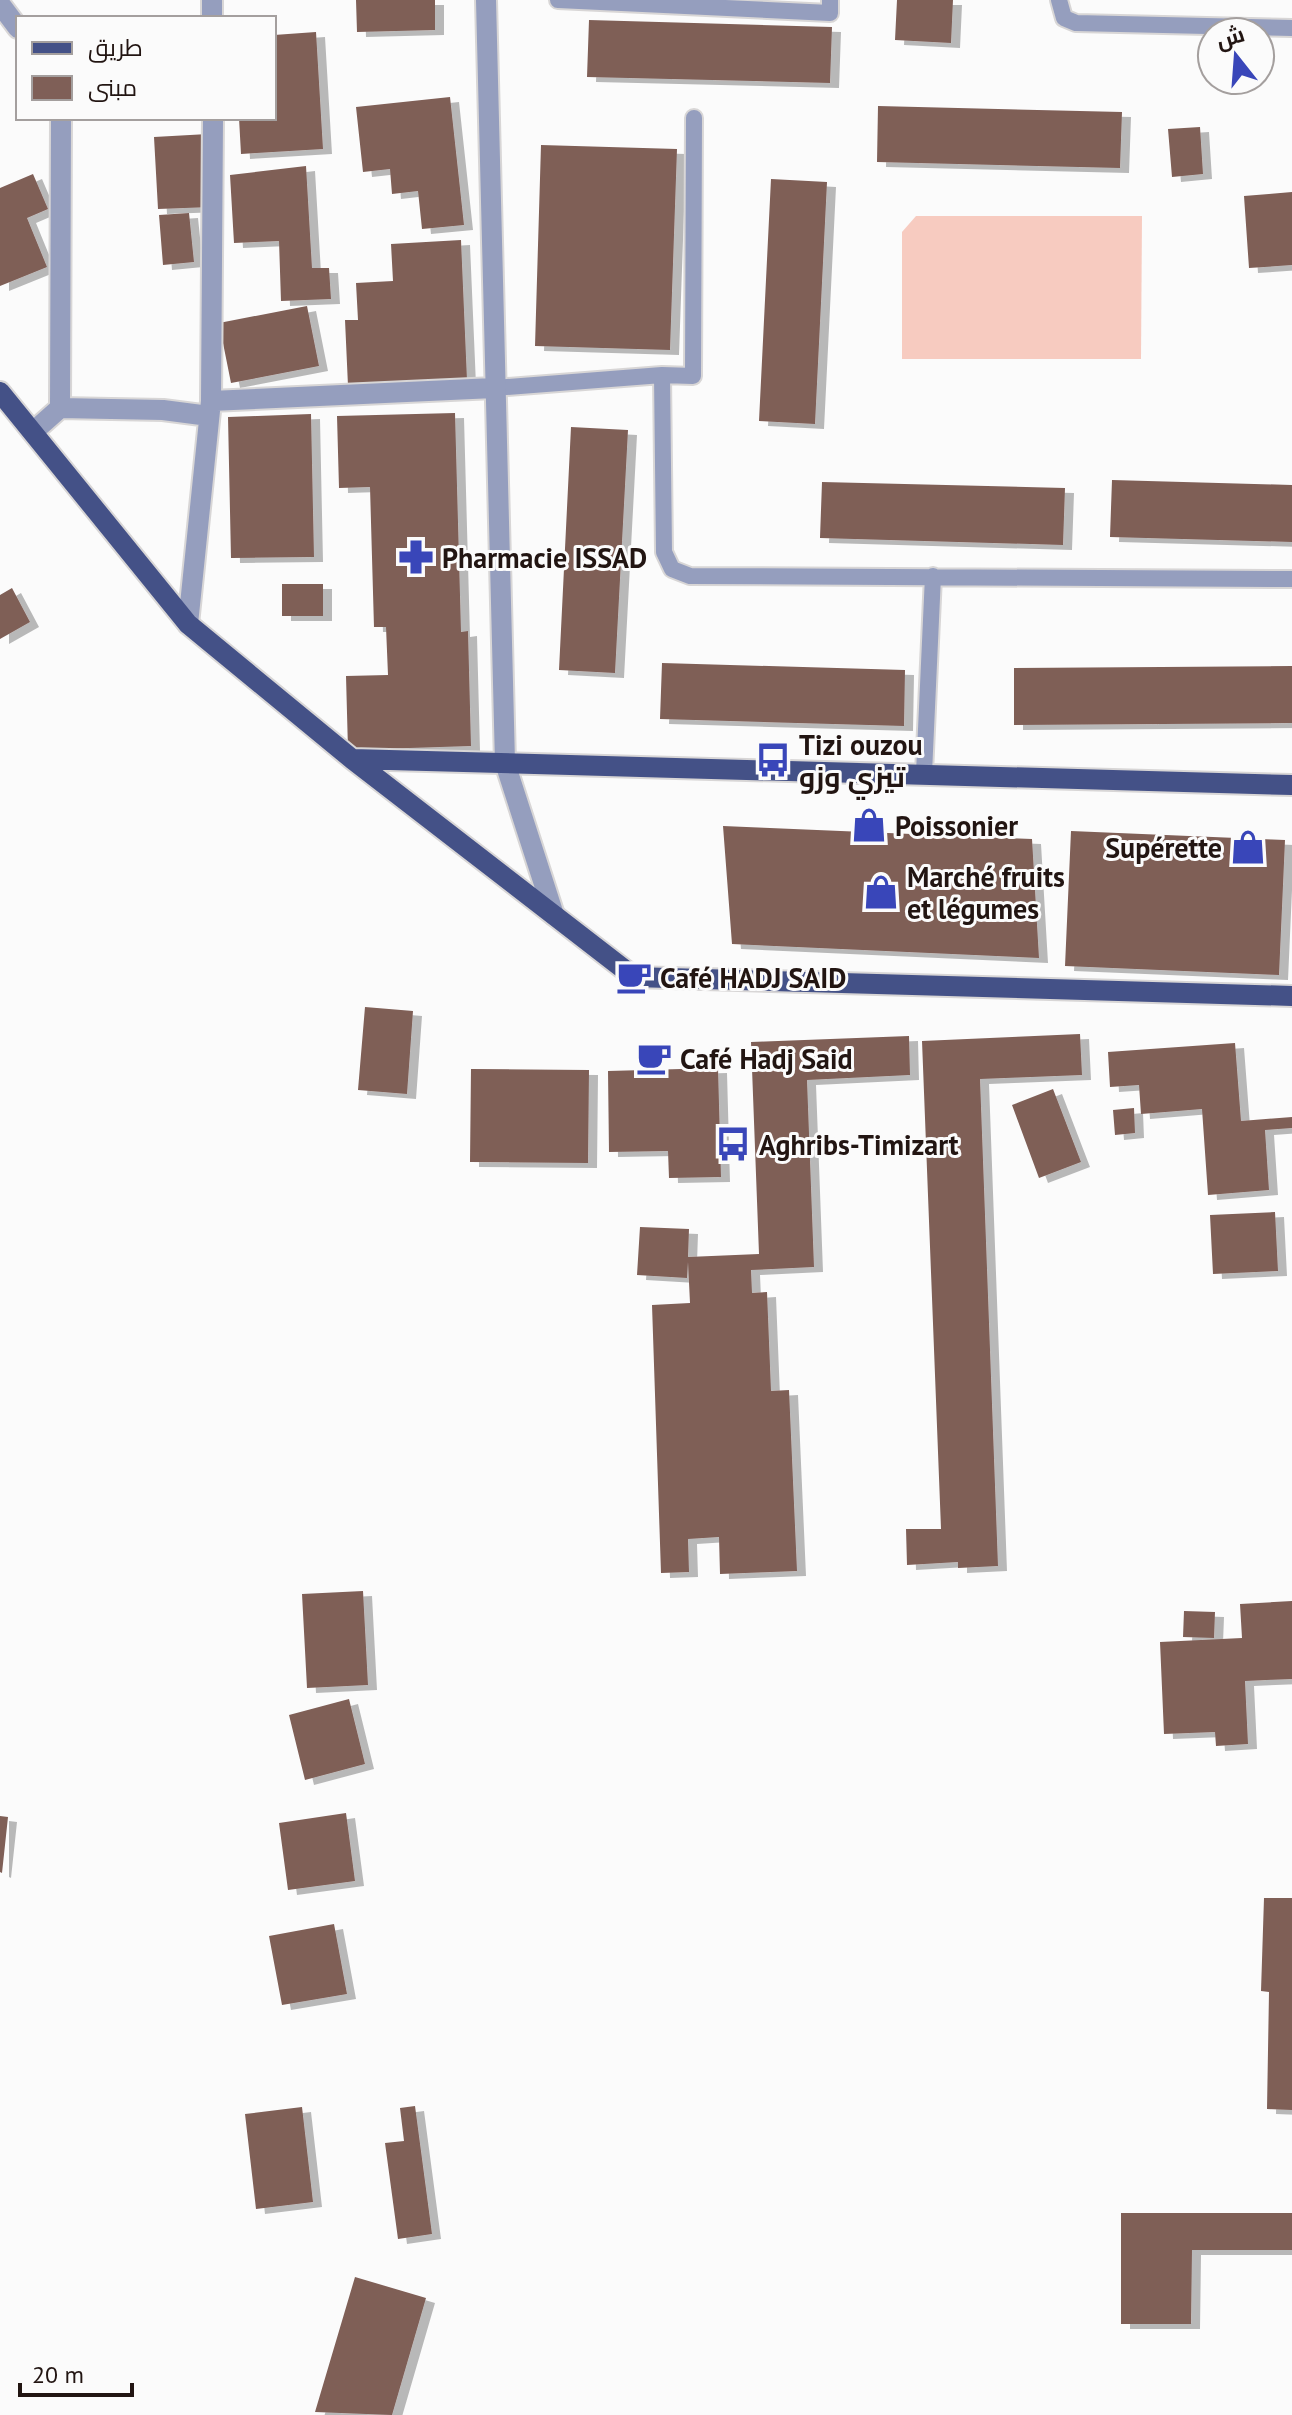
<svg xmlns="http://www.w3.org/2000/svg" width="1292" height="2415" font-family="'PT Sans',Cairo,sans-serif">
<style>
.pitch{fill:#f7cbc0}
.building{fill:#7f5f57;filter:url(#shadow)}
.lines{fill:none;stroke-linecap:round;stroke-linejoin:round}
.lane-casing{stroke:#d8d6d6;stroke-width:20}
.street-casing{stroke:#d8d6d6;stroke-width:24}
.primary-casing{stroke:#d8d6d6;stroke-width:24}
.lane{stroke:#959ebe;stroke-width:16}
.street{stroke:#959ebe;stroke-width:20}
.primary{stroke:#445187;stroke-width:20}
.labels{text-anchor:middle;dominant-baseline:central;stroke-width:6;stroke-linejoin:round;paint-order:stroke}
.poi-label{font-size:28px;font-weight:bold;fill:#221512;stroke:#fbfbfb;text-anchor:start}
</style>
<defs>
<filter id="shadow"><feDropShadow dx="9" dy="5" stdDeviation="0" flood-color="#0004"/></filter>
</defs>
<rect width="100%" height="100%" fill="#fbfbfb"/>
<path class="pitch" d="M916 216H1142L1141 359H902V232Z"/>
<path class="building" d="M356 0H435V30L357 32Z
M897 0H953L951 43 895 40Z
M589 20 832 27 830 83 587 77Z
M316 32 323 149 241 154 239 118H274V35Z
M450 97 464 225 422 229 418 191 392 194 390 169 363 172 356 107Z
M878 106 1122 112 1120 168 877 162Z
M1200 127 1203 174 1172 177 1168 129Z
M208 134 211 207 158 209 154 137Z
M541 145 677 149 670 350 535 346Z
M306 166 312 268H329L331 299 281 301 279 241 234 243 230 175Z
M33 174 48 209 27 218 47 267 0 286V188Z
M771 179 827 182 815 424 759 421Z
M1292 192V265L1249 268 1244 196Z
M189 213 194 262 163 265 159 215Z
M461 240 467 380 348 386 345 320H358L356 283 393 281 391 244Z
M307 306 319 366 231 383 219 323Z
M455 413 461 632 468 631 471 746 348 750 346 676 388 675 386 627H374L370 487 339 488 337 416Z
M311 414 314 557 231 558 228 417Z
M571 427 628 430 615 673 559 670Z
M1112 480 1292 485V542L1110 537Z
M822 482 1065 488 1063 545 820 538Z
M282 584H323V616H282Z
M12 588 30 622 0 639V595Z
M662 663 905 670 904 726 660 719Z
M1292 666V723L1014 725V668Z
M723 826 1032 839 1039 958 732 944Z
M1071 831 1285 840 1279 975 1065 966Z
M365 1007 413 1011 407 1094 358 1090Z
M1080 1034 1082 1075 980 1079 998 1566 958 1568V1562L907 1565 906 1529H941L922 1041Z
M909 1036 910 1075 807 1080 814 1267 751 1270 752 1293 767 1292 771 1391 789 1390 797 1571 720 1574 719 1537 688 1539 689 1572 661 1573 652 1305 690 1303 688 1262 687 1278 637 1275 640 1227 689 1229 688 1257 759 1254 751 1042Z
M1235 1043 1241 1121 1292 1117V1128L1265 1130 1269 1190 1208 1195 1202 1109 1141 1114 1139 1085 1110 1087 1108 1052Z
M718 1068 721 1177 669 1178 668 1151 609 1152 608 1071Z
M471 1069 589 1070 588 1163 470 1162Z
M1053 1089 1081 1162 1039 1178 1012 1105Z
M1134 1108 1135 1133 1115 1135 1113 1110Z
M1275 1212 1278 1271 1213 1274 1210 1215Z
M363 1591 368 1685 307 1688 302 1594Z
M1292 1601V1679L1245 1681 1248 1744 1216 1746 1215 1732 1164 1734 1160 1642 1242 1638 1240 1604Z
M1184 1611 1215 1612 1214 1638 1183 1637Z
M349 1699 365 1764 305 1780 289 1715Z
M346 1813 355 1881 288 1890 279 1823Z
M0 1816 8 1817 2 1873 0 1872Z
M1264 1898H1292V2110L1267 2109 1269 1992 1261 1991Z
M334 1924 347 1994 282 2005 269 1936Z
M415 2106 432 2234 398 2239 385 2143 404 2141 400 2108Z
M302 2107 313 2202 256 2209 245 2114Z
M1121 2213H1292V2250H1192L1191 2324H1121Z
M355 2277 426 2298 392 2415 315 2412Z"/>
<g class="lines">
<g class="lane-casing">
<path id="lane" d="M558 0 830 13V0
M1059 0 1064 18 1076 23 1292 28
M662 375 664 552 672 569 690 576 1292 579
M494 388 662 375 693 376 694 118
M924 773 933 576"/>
</g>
<g class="street-casing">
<path id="street" d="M212 0V18
M486 0 505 763 554 915
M0 4 18 28
M211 401 494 388
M60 408 61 118
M33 432 60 408 163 410 209 416
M188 624 211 401 213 118"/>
</g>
<g class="primary-casing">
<path id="primary" d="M0 392 188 624 352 759 634 977 1292 996
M352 759 1292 785"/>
</g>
<use href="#lane" class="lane"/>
<use href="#street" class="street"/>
<use href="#primary" class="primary"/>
</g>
<defs>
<g id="pharmacy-bare" transform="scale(2.76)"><path d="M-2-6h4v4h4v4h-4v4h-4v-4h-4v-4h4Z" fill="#3946b9" stroke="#fbfbfb" stroke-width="2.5" paint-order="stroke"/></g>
<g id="bus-bare" transform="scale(2.76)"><path d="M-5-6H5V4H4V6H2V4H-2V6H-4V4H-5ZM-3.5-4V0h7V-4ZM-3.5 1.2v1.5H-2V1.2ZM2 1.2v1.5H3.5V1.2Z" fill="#3946b9" stroke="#fbfbfb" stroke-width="2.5" paint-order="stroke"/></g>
<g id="shop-bare" transform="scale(2.76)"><path d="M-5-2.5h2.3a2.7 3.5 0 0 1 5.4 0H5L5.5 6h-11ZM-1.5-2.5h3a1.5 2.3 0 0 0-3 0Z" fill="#3946b9" stroke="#fbfbfb" stroke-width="2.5" paint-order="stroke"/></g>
<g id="cafe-bare" transform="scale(2.76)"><path d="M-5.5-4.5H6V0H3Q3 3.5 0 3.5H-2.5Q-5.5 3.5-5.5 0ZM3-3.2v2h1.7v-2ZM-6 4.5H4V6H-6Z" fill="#3946b9" stroke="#fbfbfb" stroke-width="2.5" paint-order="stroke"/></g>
</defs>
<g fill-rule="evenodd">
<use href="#pharmacy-bare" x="416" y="557"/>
<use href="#bus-bare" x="773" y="760"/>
<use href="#shop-bare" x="869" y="825"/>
<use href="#shop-bare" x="1248" y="847"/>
<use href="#shop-bare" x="881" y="892"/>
<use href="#cafe-bare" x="634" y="977"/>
<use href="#cafe-bare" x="654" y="1058"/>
<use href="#bus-bare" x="733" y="1144"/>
</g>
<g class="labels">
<g class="poi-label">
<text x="442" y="557">Pharmacie ISSAD</text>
<text x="799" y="744">Tizi ouzou<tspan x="799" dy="32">تيزي وزو</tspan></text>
<text x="895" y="825">Poissonier</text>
<text x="1222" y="847" text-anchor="end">Supérette</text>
<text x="907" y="876">Marché fruits<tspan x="907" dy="32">et légumes</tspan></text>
<text x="660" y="977">Café HADJ SAID</text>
<text x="680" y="1058">Café Hadj Said</text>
<text x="759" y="1144">Aghribs-Timizart</text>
</g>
</g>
<rect x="16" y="16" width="260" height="104" fill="#fbfbfb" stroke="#a49f9e" stroke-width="2"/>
<rect x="32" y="42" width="40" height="12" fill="#445187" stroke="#a49f9e" stroke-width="2"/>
<text x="88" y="56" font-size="24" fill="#221512">طريق</text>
<rect x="32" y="76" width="40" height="24" fill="#7f5f57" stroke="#a49f9e" stroke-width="2"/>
<text x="88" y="96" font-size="24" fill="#221512">مبنى</text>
<g transform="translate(1236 56) rotate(343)"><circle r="38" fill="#fbfbfb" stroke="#a49f9e" stroke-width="2"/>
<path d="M0-6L14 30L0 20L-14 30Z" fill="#3946b9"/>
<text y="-12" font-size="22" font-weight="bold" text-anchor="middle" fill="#221512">ش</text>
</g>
<path d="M20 2383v12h112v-12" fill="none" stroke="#221512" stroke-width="4"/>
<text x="32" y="2383" font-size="24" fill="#221512" stroke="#fbfbfb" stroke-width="6" paint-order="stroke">20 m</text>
</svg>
